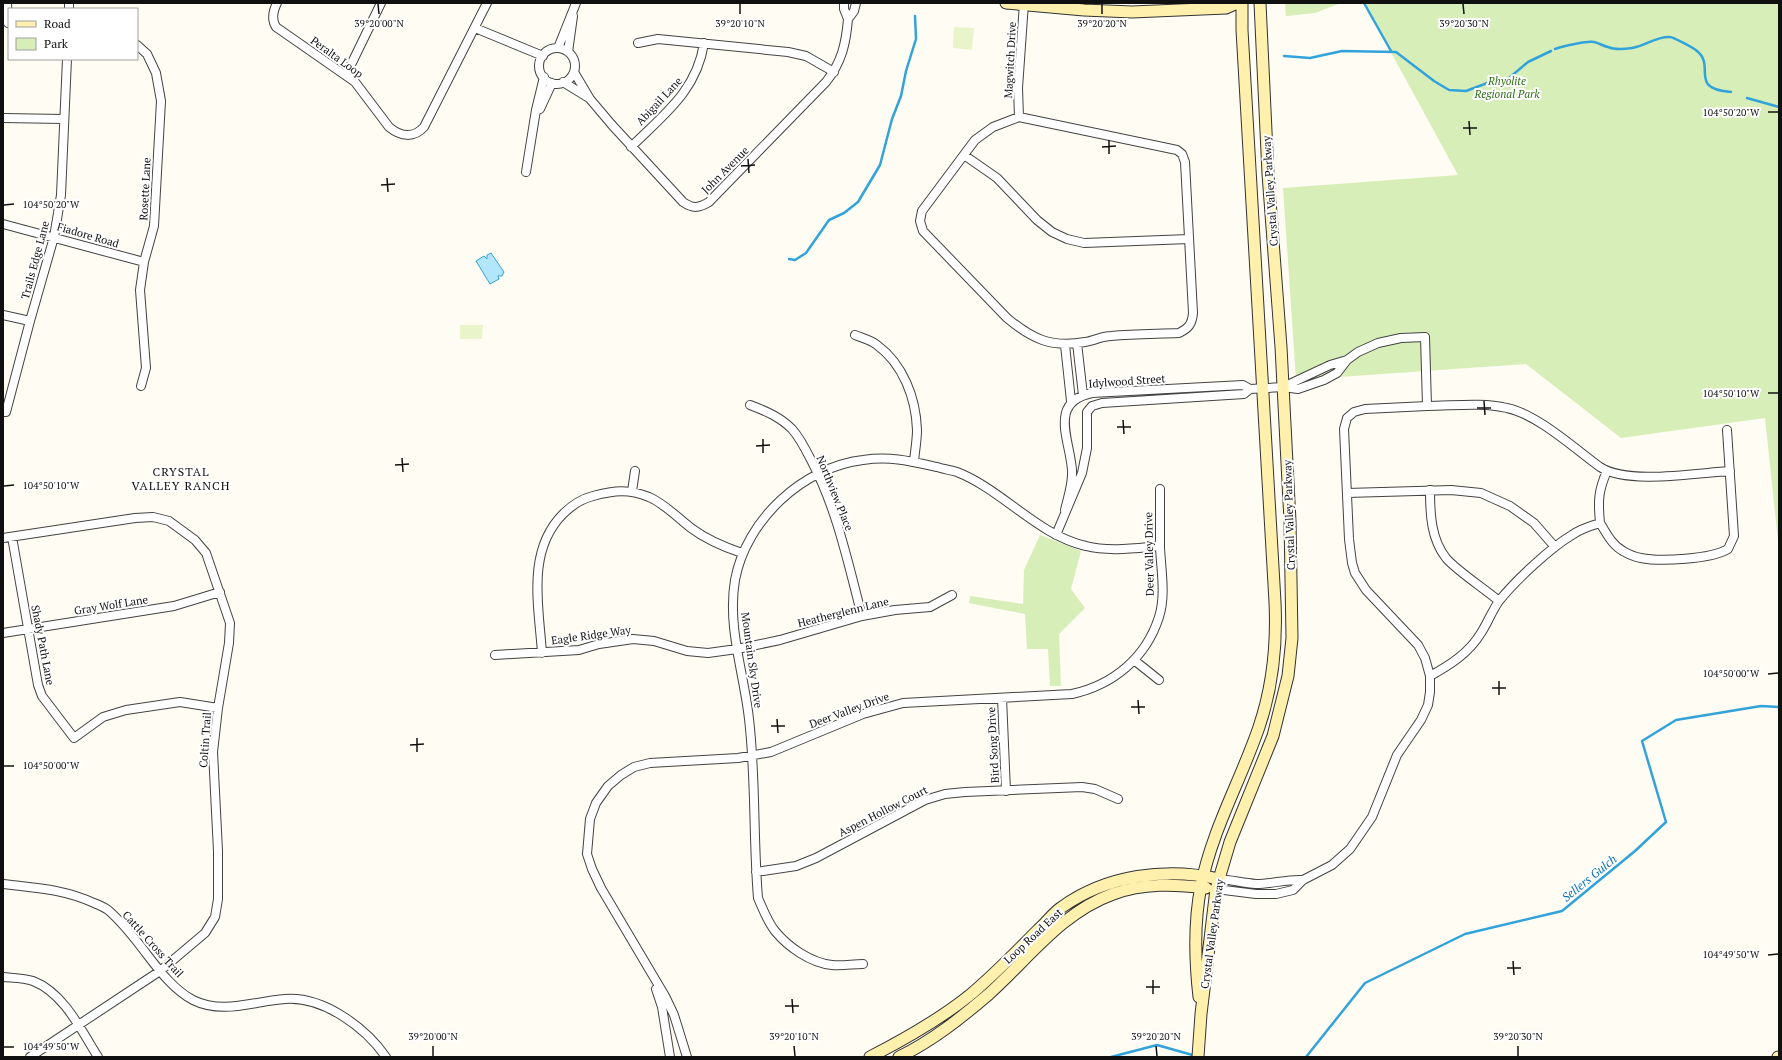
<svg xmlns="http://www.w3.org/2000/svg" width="1782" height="1060" font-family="'PT Serif',serif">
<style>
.green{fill:#d8eeb8}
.pitch{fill:#e9f4ca}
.water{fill:#b2e6fc;stroke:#32a3da}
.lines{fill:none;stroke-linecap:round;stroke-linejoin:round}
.stream{stroke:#32a3da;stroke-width:2.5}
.street-casing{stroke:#434343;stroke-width:10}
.secondary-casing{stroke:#323232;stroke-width:13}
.street{stroke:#fff;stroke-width:8}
.secondary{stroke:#fff0ae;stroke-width:11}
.ticks{fill:none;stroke:#101010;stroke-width:1.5}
.labels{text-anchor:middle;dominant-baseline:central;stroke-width:4;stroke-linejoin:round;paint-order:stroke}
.street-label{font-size:11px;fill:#101010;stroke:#fff}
.park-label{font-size:11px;font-style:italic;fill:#316f18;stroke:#fff}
.neighbourhood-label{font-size:12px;letter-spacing:1px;fill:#101010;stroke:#fff}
.water-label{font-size:12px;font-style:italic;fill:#0b74b0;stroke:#fff}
.ticks-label{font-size:10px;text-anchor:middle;fill:#101010;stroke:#fff;stroke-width:4;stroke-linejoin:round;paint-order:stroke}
</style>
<rect width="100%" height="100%" fill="#fffcf3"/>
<path class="green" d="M1285 3H1341L1315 13 1286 16Z
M1364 3H1779V550L1765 418 1621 438 1526 364 1296 380 1283 188 1458 175Z
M1040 535 1081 551 1071 589 1085 608 1059 634 1061 686H1050L1048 649H1027L1025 614 969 603 970 596 1023 604 1024 570Z"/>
<path class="pitch" d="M954 27 974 28 972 50 953 48Z
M460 325H483L482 339H460Z"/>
<path class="water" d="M491 253 504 272 502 276H498L499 279 490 284 476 261 484 256 487 259V255Z"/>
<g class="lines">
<path class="stream" d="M1364 3 1391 51
M1555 49C1563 46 1586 41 1594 42 1599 43 1603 46 1608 47 1615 50 1625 49 1632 48 1646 46 1656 36 1670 37 1673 37 1694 48 1697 51 1716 66 1688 89 1731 92
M1284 56 1310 58 1342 51 1396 52 1434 81 1449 90 1466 91 1490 82
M1498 81 1509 78 1528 62 1551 51
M1747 98 1779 107
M789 259 795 260 806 253 829 220 844 213 858 202 880 165 892 119 901 96 906 71 916 39 915 16
M1111 1057 1157 1045 1196 1056
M1306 1057 1365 983 1465 934 1562 911 1635 851 1666 822 1642 741 1676 720 1761 706 1779 707"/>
<g class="street-casing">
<path id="street" d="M7 3 8 23
M277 3C273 11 271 19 276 27L355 82 389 127C401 137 414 138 424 127L487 3
M844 3V9L848 19 854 11 856 3
M69 9V3
M475 28 543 56
M638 43 658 39 788 52 806 56 834 72
M137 45 147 54 156 73 161 101 154 226 144 262 140 290 146 368 141 386
M558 48 576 3
M539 66a18 18 0 1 1 36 0a18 18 0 1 1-36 0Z
M568 52 573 16
M574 72 590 99 612 125 683 202C693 209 699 208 709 202L826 82C842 62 846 43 848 19
M346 75 381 3
M563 82 589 98
M540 109 552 83
M1019 117 1177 150 1182 154 1185 162 1193 313C1192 324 1189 328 1179 333 1156 334 1134 334 1111 336 1102 336 1094 341 1085 342 1051 348 1032 339 1007 318L923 231 920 221 922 211 975 140 993 127Z
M1019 117 1018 88 1024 3
M3 118 64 119
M631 147C663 115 697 91 704 43
M964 155 997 178 1037 220 1052 232 1067 239 1084 243 1189 239
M526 172 536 110 544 77
M3 224 144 262
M3 315 30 321
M855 335C862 338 871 340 877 345 903 364 916 398 917 430 917 440 915 451 914 461
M1077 343 1083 395
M1065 345 1071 401
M1283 387 1330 365 1347 360 1358 352 1378 343 1401 338 1425 337 1427 406 1365 409 1354 412 1347 418 1344 429 1349 539 1352 563 1355 573 1366 590 1418 645 1425 658 1430 676
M750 405C766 411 780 417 792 429 800 438 806 450 811 460 837 509 848 563 862 616
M1427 406C1453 406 1481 402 1507 408 1537 414 1575 449 1600 467 1628 485 1696 473 1730 471
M3 412H6L30 321 54 237 61 195 67 59
M1430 490C1430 514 1431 539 1446 558 1457 571 1485 589 1499 601
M632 491 635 471
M1347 493 1451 490 1481 493 1510 506 1534 523 1555 547
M1065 510C1068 497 1073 484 1072 470 1070 440 1048 402 1092 393L1243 385 1250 389 1283 387 1298 389 1324 380 1337 373 1347 360
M1600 523C1598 502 1598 491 1607 471
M1056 535 1082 473 1087 448V412L1092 406 1102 403 1244 394 1250 389
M12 537 38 685 42 696 74 738 103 717 126 710 180 702 218 708
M3 538 135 518 153 517 169 521 195 540 206 553 230 623 229 643 218 708 213 752 218 851V899L215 917 205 933 160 971 30 1057
M3 633 174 606 220 592
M542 653C539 607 526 551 563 514 571 506 581 499 593 496 615 490 629 489 649 497 665 504 678 518 691 528 707 540 724 547 742 553
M495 655 579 650 599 644 633 639 654 641 687 651 708 653 737 649 780 640 862 616 895 610 930 607 952 595
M1134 660 1159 680
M1002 698 1006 791
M756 872 796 866 816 858 925 800 945 794 965 792 1082 787 1095 789 1118 799
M1219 879C1231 880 1244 883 1256 884 1272 884 1287 879 1303 880
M3 884C36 888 64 889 94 903 99 905 104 907 108 910 121 921 132 935 142 948 156 966 172 989 193 1000 223 1015 254 1001 285 999 323 996 365 1027 386 1057
M1216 889 1256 894H1276L1293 890 1303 880 1332 865 1350 849 1372 817 1397 755 1421 720 1428 705 1430 692V676C1450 665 1469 653 1481 633 1488 622 1492 611 1499 601 1515 581 1550 548 1572 535 1580 529 1590 526 1600 523 1607 534 1612 545 1623 551 1628 554 1635 557 1641 558 1660 562 1712 559 1728 549L1734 536 1727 430
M863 964C853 964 842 966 832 965 811 963 788 947 775 931 767 921 763 909 758 898 753 838 756 778 749 719 744 673 727 627 735 580 746 520 803 467 863 460 891 456 910 461 937 467 943 469 950 470 957 472 1003 490 1037 535 1086 546 1109 552 1136 548 1160 546
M3 977C13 978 24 978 33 981 64 993 81 1030 98 1057
M656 989 662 1007 670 1057
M687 1057 674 1015 665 996 601 888 592 869 587 854 590 819 596 803 608 786 621 775 634 767 650 763 738 758 771 752 863 714 903 703 1072 694C1113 685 1146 658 1159 617 1166 595 1161 570 1160 547 1160 528 1160 509 1160 489"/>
</g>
<g class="secondary-casing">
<path id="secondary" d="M1006 3 1084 10 1132 12 1226 8 1237 3
M1199 997C1195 962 1194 921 1201 886 1212 830 1241 780 1259 727 1273 686 1277 644 1275 602L1242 30V3
M870 1057C905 1039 939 1020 970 995 994 975 1016 952 1038 930 1046 923 1053 913 1062 907 1107 875 1166 867 1219 879
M899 1057C932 1041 961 1018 989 994 1028 959 1062 912 1113 894 1144 883 1174 884 1206 888
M1198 1057 1201 1014 1216 889 1230 842 1273 736 1288 676 1292 638 1290 521 1281 347 1268 174 1260 3
M1778 1057H1779"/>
</g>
<use href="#street" class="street"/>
<use href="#secondary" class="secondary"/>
</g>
<path class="ticks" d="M378 4 379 14M740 4V14M1102 4V14M1463 4 1464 14M1768 112H1778M1469 121 1470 135M1463 128H1477M1109 140V154M1102 147 1116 146M748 159 749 173M741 166 755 165M387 178 388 192M381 185 395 184M4 205 14 204M1768 393H1778M1484 401 1485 415M1477 408H1491M1123 420 1124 434M1117 427H1131M763 439V453M756 446 770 445M402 458 403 472M395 465 409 464M4 486 14 485M1768 674 1778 673M1499 681V695M1492 688H1506M1138 700 1139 714M1131 707H1145M777 719 778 733M771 726H785M417 738V752M410 745 424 744M4 766H14M1768 955 1778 954M1513 961 1514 975M1507 968H1521M1153 980V994M1146 987H1160M792 999 793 1013M785 1006H799M433 1046V1056M794 1046 795 1056M1156 1046 1157 1056M1518 1046V1056M4 1047H14"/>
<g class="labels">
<g class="street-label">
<text transform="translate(337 57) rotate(36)">Peralta Loop</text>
<text transform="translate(1010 60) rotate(-87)">Magwitch Drive</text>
<text transform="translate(659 101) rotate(-47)">Abigail Lane</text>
<text transform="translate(725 170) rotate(-45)">John Avenue</text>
<text transform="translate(145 189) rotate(-87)">Rosette Lane</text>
<text transform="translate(1270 191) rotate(-94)">Crystal Valley Parkway</text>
<text transform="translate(88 235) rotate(16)">Fiadore Road</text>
<text transform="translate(35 260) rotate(-75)">Trails Edge Lane</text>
<text transform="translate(1127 381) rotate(-4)">Idylwood Street</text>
<text transform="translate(835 493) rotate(68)">Northview Place</text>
<text transform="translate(1289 515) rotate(-92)">Crystal Valley Parkway</text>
<text transform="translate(1149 554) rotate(-91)">Deer Valley Drive</text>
<text transform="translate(111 605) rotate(-9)">Gray Wolf Lane</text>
<text transform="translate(843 612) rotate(-14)">Heatherglenn Lane</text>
<text transform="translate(591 635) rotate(-8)">Eagle Ridge Way</text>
<text transform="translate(43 645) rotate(79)">Shady Path Lane</text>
<text transform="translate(752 660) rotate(82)">Mountain Sky Drive</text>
<text transform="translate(849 710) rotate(-20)">Deer Valley Drive</text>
<text transform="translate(205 740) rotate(-86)">Coltin Trail</text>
<text transform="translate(993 745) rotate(-93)">Bird Song Drive</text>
<text transform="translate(883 811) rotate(-27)">Aspen Hollow Court</text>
<text transform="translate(1212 934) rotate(-82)">Crystal Valley Parkway</text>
<text transform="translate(1033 936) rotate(-43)">Loop Road East</text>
<text transform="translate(153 944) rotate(48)">Cattle Cross Trail</text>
</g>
<g class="park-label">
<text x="1507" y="81">Rhyolite<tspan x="1507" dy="13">Regional Park</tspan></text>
</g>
<g class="neighbourhood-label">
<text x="181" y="471">CRYSTAL<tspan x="181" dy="14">VALLEY RANCH</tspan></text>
</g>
<g class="water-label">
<text transform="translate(1589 878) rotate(-39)">Sellers Gulch</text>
</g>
</g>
<g class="ticks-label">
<text x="379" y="27">39°20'00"N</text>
<text x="740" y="27">39°20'10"N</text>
<text x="1102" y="27">39°20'20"N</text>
<text x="1464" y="27">39°20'30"N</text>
<text x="1731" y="116">104°50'20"W</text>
<text x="51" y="208">104°50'20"W</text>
<text x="1731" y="397">104°50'10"W</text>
<text x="51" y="489">104°50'10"W</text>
<text x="1731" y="677">104°50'00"W</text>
<text x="51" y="769">104°50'00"W</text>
<text x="1731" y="958">104°49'50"W</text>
<text x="433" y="1040">39°20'00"N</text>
<text x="794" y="1040">39°20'10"N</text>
<text x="1156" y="1040">39°20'20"N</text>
<text x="1518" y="1040">39°20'30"N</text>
<text x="51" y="1050">104°49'50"W</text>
</g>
<rect width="1782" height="1060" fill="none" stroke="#101010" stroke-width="8"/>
<rect x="8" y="8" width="130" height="52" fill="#ffffff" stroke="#9f9f9f"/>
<rect x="16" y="21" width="20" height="6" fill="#fff0ae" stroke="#9f9f9f"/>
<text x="44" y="28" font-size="12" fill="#101010">Road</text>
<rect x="16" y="38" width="20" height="12" fill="#d8eeb8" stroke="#9f9f9f"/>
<text x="44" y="48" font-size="12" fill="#101010">Park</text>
</svg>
